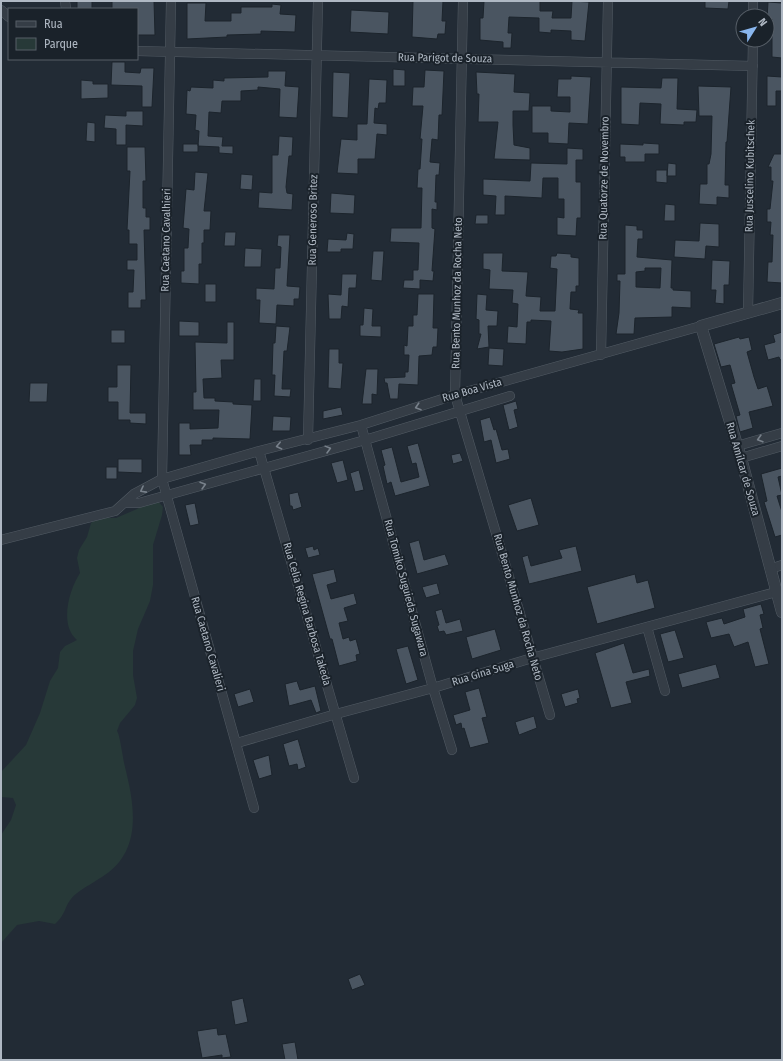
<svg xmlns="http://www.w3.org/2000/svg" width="783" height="1061" font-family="'Fira Sans Condensed',sans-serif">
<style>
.green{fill:#273938}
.building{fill:#4a5561;stroke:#1c242c;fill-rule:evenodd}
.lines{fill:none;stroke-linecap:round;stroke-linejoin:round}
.minor-casing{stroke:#525b64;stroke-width:10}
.tertiary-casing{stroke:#525b64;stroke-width:12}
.minor{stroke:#353d46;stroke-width:9}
.tertiary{stroke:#353d46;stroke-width:11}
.oneway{stroke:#78818b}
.labels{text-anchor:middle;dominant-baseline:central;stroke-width:4;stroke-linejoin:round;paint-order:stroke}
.street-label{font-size:11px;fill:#afb8c3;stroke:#1a222a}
</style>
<rect width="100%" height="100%" fill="#222b35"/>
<path class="green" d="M157 500 163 507 162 515 153 545V585L150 601 138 629 133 651V675L137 698 135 705 120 723 117 731C120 735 123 759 125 767 134 803 142 846 109 872 99 880 78 890 71 899 64 908 66 914 55 924L39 921 17 925 1 943V835L11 820 16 805 13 798 1 797V772L26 745 40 713 50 681 58 668 60 652 65 646 77 640C59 625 69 590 80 573L77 558 79 550 87 537 91 523 97 518H116L137 509 150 501Z"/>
<path class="building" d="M77 1H92V9H77Z
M112 1H154L155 35H137V9H112Z
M413 1H443L442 21H446L445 34H438L437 39 412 37Z
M484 1H540V11H553L552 18H571L572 1 589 2 585 41 571 40V31L551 30V33L539 32V18L509 17 508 33H512L511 48H503V42L480 40V18H483Z
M705 1H729L728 9 705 8Z
M768 2 782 3V58L772 57V19H767Z
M187 3H206L205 21H231V13H241V7H272V4L281 5 280 14 296 15 295 32 261 31V34L227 35V37L187 39Z
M351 10 389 12 388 34 350 32Z
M112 62H125V72L140 73 141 68H154L152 107H142V86L111 85Z
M393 69 405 70V86H393Z
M425 70 444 71 442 115H439L438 140 432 139 430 162 440 163 439 175H436L435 202H437V210L432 209V228L435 229 432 271H434L433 281 420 280V289L403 288 404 280H413V270H418L419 243 390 242 391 228H421L422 188H417L418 169H420L422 139H420L423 106H412L413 87H424Z
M268 71H286L285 86 299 87 297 118 279 117 280 89 258 87V90L241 91V101H222L221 113 209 112 208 136 223 137 222 146H233V154L219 153V147L198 146 199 131 195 130 196 115 186 114 187 90 190 91 191 87 213 88V80L224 81V78L268 77Z
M333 72 350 73 348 118 332 117Z
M476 72 515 74 514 92 530 93 529 111H513V125L514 145 530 148V160L494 159 498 122H478L479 94H477Z
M571 76 591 77 588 124 569 123 568 144 548 143V133H532V106H551V111L570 112V97H557L558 79H571Z
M767 76 782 77V91H776V106H767Z
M662 78H678L677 109 697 110 696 122H684V125L660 124 661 104 640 103 639 125 621 124V87L661 88Z
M369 79 387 80 386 103H379L378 109 375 108 374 123 387 124V135L377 134 375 159H358V174L337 173 341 139 357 140V124H367Z
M81 80 93 81V84H108V98L81 99Z
M698 86 731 87 727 142H726L725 185H729V198L717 197V205L699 204 700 184H707V164H709L711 154 712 116H699Z
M126 111H143V126L126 125V145H116V129L104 128 105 115 126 116Z
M87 122 95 123V142L86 141Z
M279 136 293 137 292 156H289L286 187 287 193 293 194 292 210 258 208 259 192 272 193V155H278Z
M643 143 659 144V154H645V162H625V157H620V144L643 145Z
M183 144H198V152H183Z
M127 147H145L146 181H143V208H146V217H150V230H144L146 300H141V308H128V292H133L134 270H127V260H137V244H129V230H127L130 171H127Z
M567 148 583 149V160H576V182H581V218H577L576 236 557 235V217L564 218V199H558V178H543L542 198 505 196V215H495L496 196 483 195V179L530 181 531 163 567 164Z
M774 154H782V283L767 282 768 262H772L773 235H770L771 222H767V209H770L773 181H771V167H768Z
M668 163 676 164V176H667Z
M656 170H667V183L656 182Z
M195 172 208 173 204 211H211L210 230H204V243H202V264H199V284L181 283V271H184V248H188L189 229 183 228 186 189 194 190Z
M241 174 253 175 252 190 240 189Z
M331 193 355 195 354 214 330 213Z
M665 204 675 205V221H664Z
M476 215H488V224H475Z
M700 223 719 224V247L706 246 705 259 674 257 675 240 699 241Z
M625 225 637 226V230H643V239H638L637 257 672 260 671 288H673V290L691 291V308L672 307V317L635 318 634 334H616L619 313 620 281H617V274H625ZM645 268H661L660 288 636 287V272L645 271Z
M225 232H236L235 246H224Z
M347 233 354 234 353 249H341V252H327L328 239 346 240Z
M278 235H290L287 286 300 287 299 299H294V306L277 305 276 324 259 323 260 300H256V288L274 289 275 268H280L281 247 277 246Z
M245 248 262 249 261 267H244Z
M373 251H384L382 281 371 280Z
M483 253H503L502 271 528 272 526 296 541 297 540 311H555L557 269 550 268 551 256H556L557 253 571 254V257L579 258V286H576V292H571L570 309 579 310 578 313H583V349L562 352 549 351 551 321 531 320V322H527L526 344 507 343 508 326 517 327 518 304 512 303 513 290 489 289 490 270 483 269Z
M712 260 730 261 729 285H724V304L715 303 716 290H711Z
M342 274H357L356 288H349L348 307 342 306 341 319H329L328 294 341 295Z
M205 284H216V302H205Z
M418 294H434L433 328H438L437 347H433L432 355 419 356 418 385 399 384 398 399H390L387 383H385L384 378 405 377V372H408L409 355H404V345L407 346 408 326H413V315H417Z
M477 294 487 295 486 310 498 311 497 326H488L489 347 477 349 481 334H479V320L476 319Z
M364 308 373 309 372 326H381V337L360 336V325H363Z
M179 321 199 322V336H179Z
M227 322H234V360H221L222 378 203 379 204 398H215V401L233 402V404L252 405 250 439 213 438V440H202V445H190L191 455H179V423H190V429L218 428 219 410H193V392H196L195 342 227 343Z
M276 326 290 327 287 351H284L282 389H291L290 397 274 396 275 375H272L273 343H275Z
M111 330H125V343H111Z
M782 332V359L780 360 779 357 768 360 764 345 775 342 773 335Z
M739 337 740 339 749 337 752 350 747 352 754 377 758 389 767 386 773 406 749 412 753 428 740 432 736 416 740 415 731 384 735 383 730 365 721 367 714 344Z
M489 348 504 349 503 366 488 365Z
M329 349H339V363H343L341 389 328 388Z
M117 365H131L130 413H146V424L130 423V420H118V402H108V387H117Z
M366 369H378L377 395 372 394V404H362Z
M254 379H261V401H253Z
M30 383H48L47 402H29Z
M516 401 518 409 514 410 518 427 509 430 503 405Z
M341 407 343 415 323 419V411Z
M273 416 291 417 290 431H272Z
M490 417 494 430 496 429 502 450 508 449 510 459 496 463 491 440 484 442 480 420Z
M418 443 430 486 395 496 391 482 387 484 383 466 385 465 381 450 392 447 401 482 419 477 416 463 412 464 407 446Z
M460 453 463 461 453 464 451 455Z
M118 459H142V473L118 472Z
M343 460 348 480 337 483 331 463Z
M106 467H117V479H106Z
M782 468V476L778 477 782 495 777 496 782 512V535L775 537 764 502 767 501 761 474Z
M359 470 364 490 355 492 350 473Z
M298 492 302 507 293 510 292 506H290L289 494Z
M531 498 539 525 517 531 508 505Z
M195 503 199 524 190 526 185 505Z
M419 540 424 560 445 554 449 565 417 574 409 543Z
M313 546 314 550 318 548 320 555 308 558 305 548Z
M576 546 582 571 529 584 522 557 528 555 531 566 562 558 559 550Z
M334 569 337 582 327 585 331 599 354 593 357 604 344 608 348 621 339 623 343 639 349 637 350 641 356 639 360 654 356 655 357 661 339 666 332 639H330L312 574Z
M635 574 637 583 648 580 655 608 597 624 587 587Z
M437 583 440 594 426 598 422 587Z
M761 604 764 614 760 615 763 628 760 629 769 664 755 667 748 642 734 647 729 634 711 638 706 622 722 618 724 624 745 617 743 609Z
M442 609 446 623 460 619 463 631 446 635 444 631 439 632 437 626 439 625 435 611Z
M495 629 501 650 472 659 466 637Z
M675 630 684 658 668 662 660 634Z
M624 643 633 673 649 669 650 676 626 682 632 703 611 708 595 653Z
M408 646 418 680 406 684 396 649Z
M716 664 720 678 682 688 678 674Z
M297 681 300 690 315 686 321 711 316 713 311 700 289 706 285 684Z
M479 688 487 717 482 718 489 743 470 748 464 728 462 729 461 723 456 725 453 715 470 710 465 692Z
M250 689 254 702 238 707 234 694Z
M578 689 580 698 577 699 578 703 565 707 561 694Z
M534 716 537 728 519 735 515 722Z
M298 739 306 767 298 770 297 764 289 766 283 744Z
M269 755 272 775 259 779 253 760Z
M360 974 365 985 352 990 348 979Z
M243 998 248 1022 235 1025 231 1001Z
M217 1028 218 1035 226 1034 231 1057 222 1058V1055L202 1058 197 1031Z
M295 1042 298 1060H285L282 1044Z"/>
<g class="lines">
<g class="minor-casing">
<path id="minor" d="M65 1 66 9
M171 1 162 479 254 808
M463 1 455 395 550 715
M1 10 9 17
M753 16V1
M137 51 753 66
M748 313 753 40
M601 355 608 1
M361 425 433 688 452 750
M308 440 318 1
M737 446 782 433
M259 451 354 778
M741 458 782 446
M126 503H139L365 440 510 396
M1 540 115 511 134 494 162 479 259 451 361 425 455 395 701 326
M770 569 782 565
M647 627 665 691
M237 743 336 714 433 688 532 658 776 592"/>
</g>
<g class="tertiary-casing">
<path id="tertiary" d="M782 303 701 326 741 458 782 612"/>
</g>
<use href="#minor" class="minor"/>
<use href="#tertiary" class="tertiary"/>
</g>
<defs><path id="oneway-chevron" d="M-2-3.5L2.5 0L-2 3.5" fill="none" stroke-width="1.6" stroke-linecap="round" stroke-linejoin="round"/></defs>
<g class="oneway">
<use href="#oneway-chevron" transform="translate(418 407) rotate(162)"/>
<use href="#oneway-chevron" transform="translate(760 439) rotate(164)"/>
<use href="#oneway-chevron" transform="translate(279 446) rotate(167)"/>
<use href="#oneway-chevron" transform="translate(328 449) rotate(-15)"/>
<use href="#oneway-chevron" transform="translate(203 485) rotate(-16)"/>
<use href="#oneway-chevron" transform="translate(143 490) rotate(152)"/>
</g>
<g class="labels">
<g class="street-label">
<text transform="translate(445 58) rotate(1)">Rua Parigot de Souza</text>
<text transform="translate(750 176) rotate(-89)">Rua Juscelino Kubitschek</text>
<text transform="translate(604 178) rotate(-89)">Rua Quatorze de Novembro</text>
<text transform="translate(313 220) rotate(-89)">Rua Generoso Britez</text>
<text transform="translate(166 240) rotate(-89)">Rua Caetano Cavalhieri</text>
<text transform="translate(457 293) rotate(-89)">Rua Bento Munhoz da Rocha Neto</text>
<text transform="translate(472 390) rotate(-16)">Rua Boa Vista</text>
<text transform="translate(743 469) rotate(74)">Rua Amílcar de Souza</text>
<text transform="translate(406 588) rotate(75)">Rua Tomiko Suguieda Sugawara</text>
<text transform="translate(518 607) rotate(74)">Rua Bento Munhoz da Rocha Neto</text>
<text transform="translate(307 614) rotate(74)">Rua Celia Regina Barbosa Takeda</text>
<text transform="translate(208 644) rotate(74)">Rua Caetano Cavalieri</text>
<text transform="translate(483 673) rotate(-17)">Rua Gina Suga</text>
</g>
</g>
<rect width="783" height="1061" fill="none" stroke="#afb8c3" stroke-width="4"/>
<rect x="8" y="8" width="130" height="52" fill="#1a222a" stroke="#565e67"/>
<rect x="16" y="21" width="20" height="6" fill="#353d46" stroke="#565e67"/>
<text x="44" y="28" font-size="12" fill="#afb8c3">Rua</text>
<rect x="16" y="38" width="20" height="12" fill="#273938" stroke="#565e67"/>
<text x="44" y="48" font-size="12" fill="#afb8c3">Parque</text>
<g transform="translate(755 28) rotate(53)"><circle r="19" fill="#1a222a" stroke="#565e67"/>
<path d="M0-3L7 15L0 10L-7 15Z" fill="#89b6ee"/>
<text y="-6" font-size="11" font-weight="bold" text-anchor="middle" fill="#afb8c3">N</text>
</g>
</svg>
